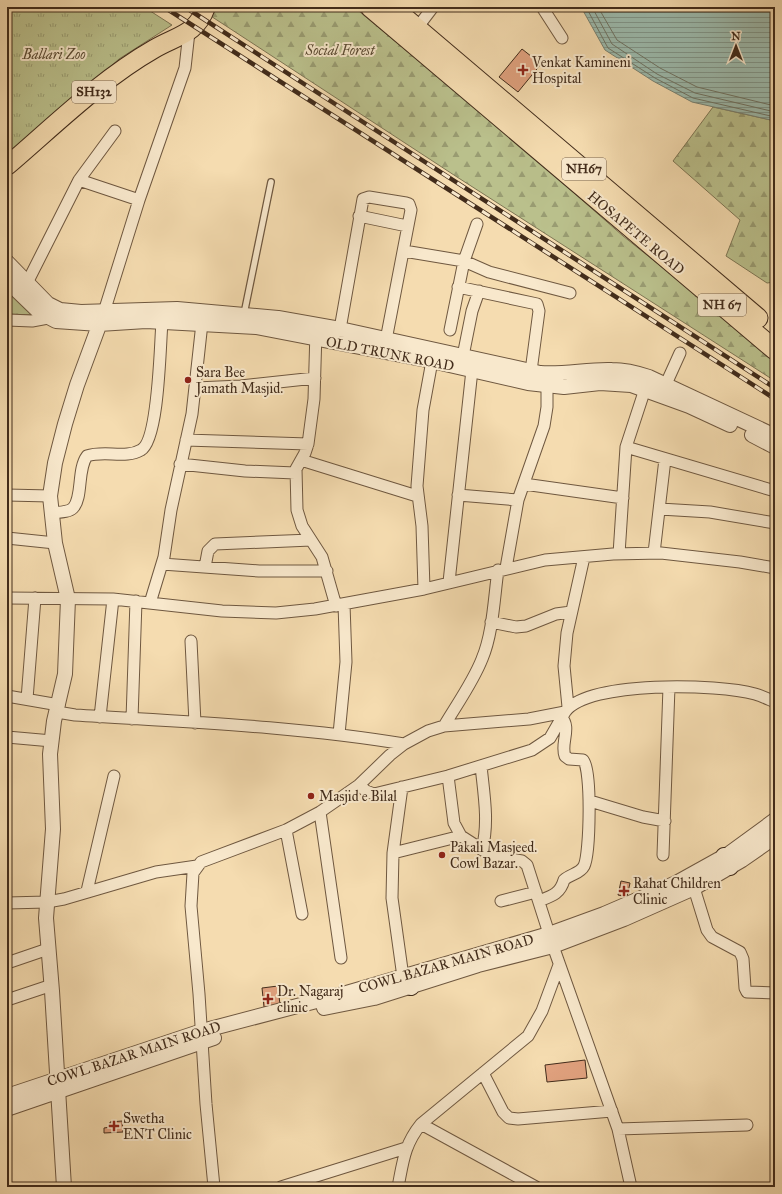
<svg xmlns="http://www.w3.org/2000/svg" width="782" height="1194" font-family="'IM FELL Great Primer',serif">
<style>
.grass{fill:url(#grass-tufts);stroke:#7e7654}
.forest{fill:url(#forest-firs);stroke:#7e7654}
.water{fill:url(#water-rules);stroke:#788273}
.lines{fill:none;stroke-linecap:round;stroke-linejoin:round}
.shore{stroke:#6f7464;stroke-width:1}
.building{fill:#e1a27f;stroke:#422c1b}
.service-casing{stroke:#6f5840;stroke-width:8}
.minor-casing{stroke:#6f5840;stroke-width:13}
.tertiary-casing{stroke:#6f5840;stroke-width:16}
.secondary-casing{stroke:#422c1b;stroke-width:18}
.primary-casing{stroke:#422c1b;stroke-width:20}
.trunk-casing{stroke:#422c1b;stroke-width:21}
.service{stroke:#f8e8cc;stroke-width:5.5}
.minor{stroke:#f8e8cc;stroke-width:11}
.tertiary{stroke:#f8e8cc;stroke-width:14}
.secondary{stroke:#f8e8cc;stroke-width:16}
.primary{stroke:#f5dcb0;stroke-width:18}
.trunk{stroke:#f5dcb0;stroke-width:19}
.rail-casing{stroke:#422c1b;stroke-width:4.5}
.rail{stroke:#f8e8cc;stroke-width:3;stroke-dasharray:9;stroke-linecap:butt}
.poi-dot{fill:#8f2418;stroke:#f8e8cc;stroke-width:1.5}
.labels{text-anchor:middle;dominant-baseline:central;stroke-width:4;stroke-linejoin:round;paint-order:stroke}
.shield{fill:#f8e8cc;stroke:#796450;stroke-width:1}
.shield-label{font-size:13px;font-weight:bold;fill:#422c1b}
.park-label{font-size:14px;font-style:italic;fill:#5a4a32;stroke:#f8e8cc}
.poi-label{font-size:14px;fill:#422c1b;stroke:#f8e8cc;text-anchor:start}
.street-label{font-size:14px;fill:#422c1b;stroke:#f8e8cc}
</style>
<defs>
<pattern id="grass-tufts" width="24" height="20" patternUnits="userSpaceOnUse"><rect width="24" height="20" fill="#bac08c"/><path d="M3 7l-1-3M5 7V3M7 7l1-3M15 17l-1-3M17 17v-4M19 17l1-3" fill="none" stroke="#999c72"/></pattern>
<pattern id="forest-firs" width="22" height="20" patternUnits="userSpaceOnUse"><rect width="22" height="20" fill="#bac08c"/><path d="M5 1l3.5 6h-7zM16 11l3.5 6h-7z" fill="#999c72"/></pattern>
<pattern id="water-rules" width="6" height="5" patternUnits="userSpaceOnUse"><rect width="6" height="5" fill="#9cbbae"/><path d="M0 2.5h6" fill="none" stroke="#81988d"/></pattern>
</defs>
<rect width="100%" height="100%" fill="#f5dcb0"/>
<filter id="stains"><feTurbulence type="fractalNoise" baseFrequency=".005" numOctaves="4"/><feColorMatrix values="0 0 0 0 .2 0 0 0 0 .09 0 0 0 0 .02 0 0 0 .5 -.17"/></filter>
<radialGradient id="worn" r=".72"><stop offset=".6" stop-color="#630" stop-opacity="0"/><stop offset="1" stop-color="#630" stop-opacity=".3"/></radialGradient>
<path class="grass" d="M7 7H144L172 25 119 59 7 159Z
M7 287 35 315 7 314Z"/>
<path class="forest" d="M197 7H283L286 9 288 7H354L516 142 623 236 775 357V381L457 177Z
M713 107 775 121V282L767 283 726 256 740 220 673 161Z"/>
<path class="water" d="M581 7H775V121L692 102 653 81 605 50Z"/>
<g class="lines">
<path class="shore" d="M586 7 608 48 655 78 693 98 775 117
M592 7 612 44 657 74 695 93 775 112
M598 7 617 40 660 68 697 87 775 106"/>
</g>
<path class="building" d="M522 49 541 64 518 92 499 77Z
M621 881 630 883 627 897 618 895Z
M278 986 280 1005 264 1007 262 988Z
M585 1060 587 1078 547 1082 545 1065Z
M122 1121 123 1132 104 1133V1128L110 1127V1122Z"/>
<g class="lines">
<g class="service-casing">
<path id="service" d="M244 314 271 182"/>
</g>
<g class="minor-casing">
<path id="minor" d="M542 7 562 38
M417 28 433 7
M79 180 139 200
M359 216 407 226
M404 251 464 261 489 272 570 293
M27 283 79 180 115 131
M458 287 537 304 539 311 531 371
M104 312 139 200 185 68 189 32
M7 320 32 321 48 318
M340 329 363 199 369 197 406 203 409 204 411 210 386 340
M450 330 464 261 477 224
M316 331 314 399 308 444 305 453 296 469 297 510 302 526 322 557 336 606
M463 356 472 311 479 291
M666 384 680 353
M196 388 241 386 315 378
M186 440 308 444
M626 447 775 491
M301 460 417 496
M180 464 245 471 295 473
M524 484 623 498
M7 495 50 496
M458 495 518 500
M660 509 710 512 775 523
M51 513C57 512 68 513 73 508 83 498 77 469 87 456 104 450 126 459 141 450 159 440 160 344 162 322
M7 538 55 543
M654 553 665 459
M619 554 626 447 647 383
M162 564 259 571H327
M205 567 208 551 215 544 311 540
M506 568 518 500 544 426 547 407V378
M449 582 472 370
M424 589 422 526 417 486 423 410 432 361
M7 598 113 599 222 611 276 613 315 609 424 589 545 560 613 554 661 553 740 562 775 568
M150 603 164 557 171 510 192 414 202 323
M491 622 516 627 526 626 556 614 571 612
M191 641 195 723
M7 696 59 705
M27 699 35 598
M568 707 564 666 567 633 584 557
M57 712 75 715C185 722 296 726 404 744
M100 717 113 599
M132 719 136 601
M444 726C457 704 473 682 482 659 493 633 494 598 498 570
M339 734 346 662 344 604
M7 737 52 741
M481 766C484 795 489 822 482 850
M448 776 454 823 461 836 492 856 522 861 527 865 553 946 618 1129 631 1187
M359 785 366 791 374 794 448 776 532 750 550 738 565 712
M402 787 393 853 392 898 403 977
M590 801 643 817 665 821
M320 812 341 958
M286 830 302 914
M393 853 461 836
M663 855 669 687
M694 888 707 930 712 937 740 952 743 959 745 988 747 992 775 993
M87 891 114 776
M501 901 536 892
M539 901C552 896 560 894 564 880 570 874 580 874 584 866 590 854 592 768 583 760L569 759 565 756C560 744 572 727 561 717
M7 903 47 902 64 899 156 872 197 866
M7 963 48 949
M7 1000 52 985
M483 1073 503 1112 509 1118 518 1119 612 1111
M421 1124 536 1187
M618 1129 747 1125
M214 1187 206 1104 199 994 191 906 193 873 201 862 286 830 320 812 359 785 390 755 404 744 428 731 444 726 529 719 565 712C588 680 719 684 755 694 762 696 768 699 775 702
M281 1187 406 1148
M398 1187C403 1162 404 1145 421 1124L528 1036 542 1011 559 965"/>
</g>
<g class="tertiary-casing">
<path id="tertiary" d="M7 262 48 304 60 310 81 312 177 309 278 318 340 329 540 373C564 375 588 369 612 370 625 370 637 373 649 377L775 436
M7 281 39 312 56 321 99 324 146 321 256 327 432 361 528 383 564 387 600 383 631 385 689 406 730 425
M752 435 775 447
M324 1008 374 998 478 965 553 946 624 919 694 888 742 860 775 837
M7 1096 202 1031 343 994 549 934 604 914 676 883 730 853 775 820
M7 1109 214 1038
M64 1187 52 991 46 918 53 829 50 754 54 721 65 674 68 599 55 543 50 496 55 463 65 424 77 385 104 312"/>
</g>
<g class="secondary-casing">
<path id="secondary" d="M724 856 730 867
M407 976 411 987"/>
</g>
<g class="primary-casing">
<path id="primary" d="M7 166C54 126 100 80 154 49 178 35 196 35 206 7"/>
</g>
<g class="trunk-casing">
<path id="trunk" d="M370 7 775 350
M392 7 758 318"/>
</g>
<use href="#service" class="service"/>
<use href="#minor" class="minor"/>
<use href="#tertiary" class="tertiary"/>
<use href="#secondary" class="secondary"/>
<use href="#primary" class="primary"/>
<use href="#trunk" class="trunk"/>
<g class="rail-casing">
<path id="rail" d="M164 7 775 399
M185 7 775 388"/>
</g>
<use href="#rail" class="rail"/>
</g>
<g class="poi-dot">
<path d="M521 64h4v4h4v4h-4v4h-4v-4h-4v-4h4z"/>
<circle cx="188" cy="380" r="4"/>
<circle cx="311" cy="796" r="4"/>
<circle cx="442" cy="855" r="4"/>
<path d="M622 885h4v4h4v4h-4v4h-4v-4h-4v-4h4z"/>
<path d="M266 993h4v4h4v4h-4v4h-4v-4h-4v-4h4z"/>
<path d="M112 1120h4v4h4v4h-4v4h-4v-4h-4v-4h4z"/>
</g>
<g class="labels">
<g class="shield">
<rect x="72" y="81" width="44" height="22" rx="3"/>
<rect x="562" y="158" width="44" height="22" rx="3"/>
<rect x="698" y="294" width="48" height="22" rx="3"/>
</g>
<g class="shield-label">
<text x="94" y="92">SH132</text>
<text x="584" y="169">NH67</text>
<text x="722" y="305">NH 67</text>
</g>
<g class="park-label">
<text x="340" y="50">Social Forest</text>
<text x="54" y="54">Ballari Zoo</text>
</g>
<g class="poi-label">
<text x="532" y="62">Venkat Kamineni<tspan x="532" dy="16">Hospital</tspan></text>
<text x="196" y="372">Sara Bee<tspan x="196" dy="16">Jamath Masjid.</tspan></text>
<text x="319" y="796">Masjid e Bilal</text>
<text x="450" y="847">Pakali Masjeed.<tspan x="450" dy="16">Cowl Bazar.</tspan></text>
<text x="633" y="883">Rahat Children<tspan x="633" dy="16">Clinic</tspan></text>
<text x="277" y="991">Dr. Nagaraj<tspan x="277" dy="16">clinic</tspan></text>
<text x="123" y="1118">Swetha<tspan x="123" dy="16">ENT Clinic</tspan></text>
</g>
<g class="street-label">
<text transform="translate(636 233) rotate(40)">HOSAPETE ROAD</text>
<text transform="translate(390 354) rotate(11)">OLD TRUNK ROAD</text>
<text transform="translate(446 964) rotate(-16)">COWL BAZAR MAIN ROAD</text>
<text transform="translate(134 1054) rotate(-18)">COWL BAZAR MAIN ROAD</text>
</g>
</g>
<rect width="782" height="1194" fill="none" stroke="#f5dcb0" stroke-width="24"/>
<rect x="8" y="8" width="766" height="1178" fill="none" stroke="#422c1b" stroke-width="2"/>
<rect x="12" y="12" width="758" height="1170" fill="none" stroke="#422c1b"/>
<g transform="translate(736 46)" stroke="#f8e8cc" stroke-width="3" paint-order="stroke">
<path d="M0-3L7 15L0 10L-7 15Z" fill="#422c1b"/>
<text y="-6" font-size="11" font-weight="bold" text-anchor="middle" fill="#422c1b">N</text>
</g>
<rect width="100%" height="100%" filter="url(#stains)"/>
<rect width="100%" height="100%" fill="url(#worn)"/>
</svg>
